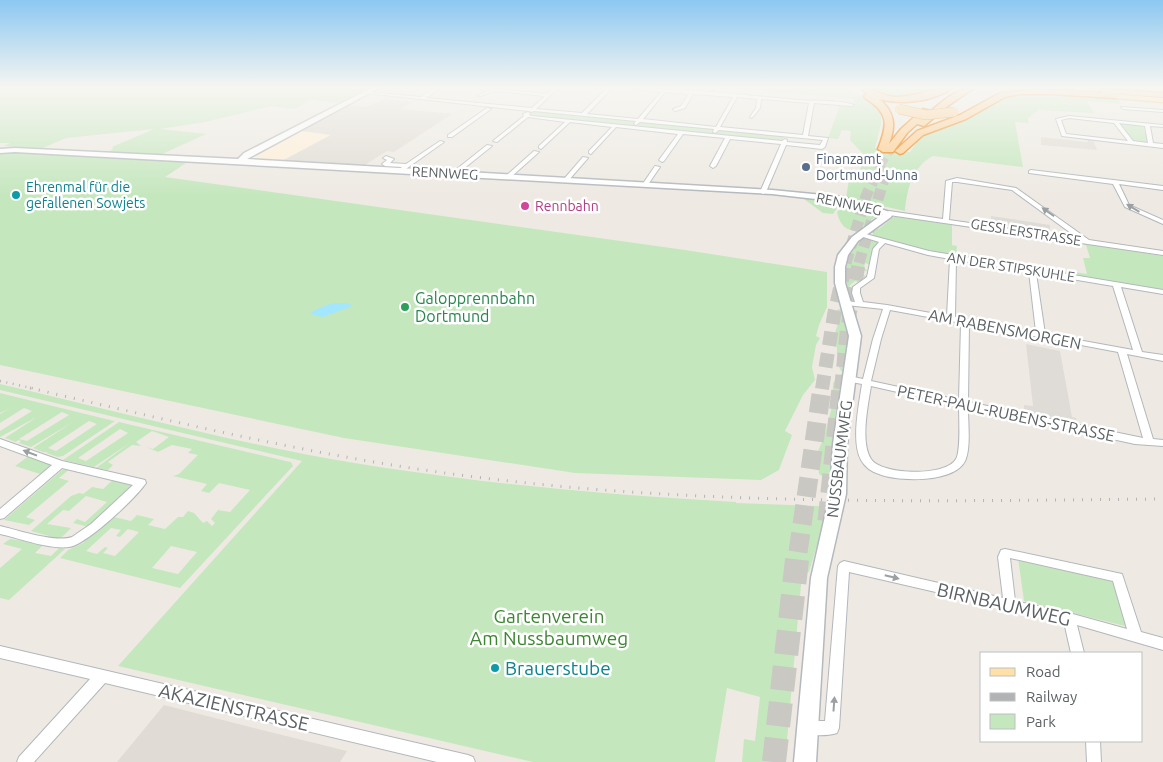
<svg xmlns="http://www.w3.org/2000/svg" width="1163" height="762" font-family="Ubuntu,sans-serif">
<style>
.commercial{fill:#ffefd7}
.industrial{fill:#dfdcd7}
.education{fill:#e0dbd4}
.green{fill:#c5e7be;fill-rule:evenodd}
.water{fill:#a2e7ff}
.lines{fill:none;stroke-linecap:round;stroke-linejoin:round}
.highway-tunnel-far4{stroke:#c9c8c3;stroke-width:9;stroke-dasharray:9 4.5;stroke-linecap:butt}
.highway-tunnel-far3{stroke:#c9c8c3;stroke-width:11;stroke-dasharray:11 5.5;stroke-linecap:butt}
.highway-tunnel-far2{stroke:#c9c8c3;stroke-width:14;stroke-dasharray:14 8;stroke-linecap:butt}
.highway-tunnel-far1{stroke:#c9c8c3;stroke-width:19;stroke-dasharray:19 9;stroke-linecap:butt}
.highway-tunnel{stroke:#c9c8c3;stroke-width:24;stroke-dasharray:24 12;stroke-linecap:butt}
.street-casing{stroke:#b3b7bb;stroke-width:2}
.secondary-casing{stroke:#b4b9be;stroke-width:3}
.primary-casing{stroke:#f7ac53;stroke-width:3}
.highway-casing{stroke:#f17b00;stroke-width:3}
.street{fill:#fff;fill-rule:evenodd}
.secondary{fill:#fff;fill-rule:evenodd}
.primary{fill:#ffe1a7;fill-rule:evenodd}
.highway{fill:#ffcc89;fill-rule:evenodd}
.rail-far2{stroke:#b2b3b4;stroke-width:1;stroke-dasharray:0.5 3;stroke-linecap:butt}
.rail-far1{stroke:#b2b3b4;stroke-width:2.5;stroke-dasharray:1 5.5;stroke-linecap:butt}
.rail{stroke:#b2b3b4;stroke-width:3;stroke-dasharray:1 8;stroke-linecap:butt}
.highway-bridge-casing{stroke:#f17b00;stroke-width:10;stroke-linecap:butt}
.highway-bridge{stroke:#ffcc89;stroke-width:9}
.oneway{fill:#9da0a2}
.service-dot{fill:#5c6f8a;stroke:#fff;stroke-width:2}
.culture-dot{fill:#0f9aa8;stroke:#fff;stroke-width:2}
.hotel-dot{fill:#d1479c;stroke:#fff;stroke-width:2}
.leisure-dot{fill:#2e9e5b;stroke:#fff;stroke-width:2}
.labels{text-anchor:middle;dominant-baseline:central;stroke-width:5;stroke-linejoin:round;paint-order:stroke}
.far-service-label{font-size:14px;fill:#4e5e75;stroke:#fff;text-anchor:start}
.far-street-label{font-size:14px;fill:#5b6164;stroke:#fff}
.far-culture-label{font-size:14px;fill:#0d838f;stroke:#fff;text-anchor:start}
.far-hotel-label{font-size:14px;fill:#b23c85;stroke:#fff;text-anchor:start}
.leisure-label{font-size:16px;fill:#27864d;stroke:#fff;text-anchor:start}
.street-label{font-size:16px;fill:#5b6164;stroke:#fff}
.near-street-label{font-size:19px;fill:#5b6164;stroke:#fff}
.near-park-label{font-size:19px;fill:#3c8531;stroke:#fff}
.near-culture-label{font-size:19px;fill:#0d838f;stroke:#fff;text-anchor:start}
</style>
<rect width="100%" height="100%" fill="#eeeae3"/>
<path class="commercial" d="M300 131 332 134 280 162 247 159Z"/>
<path class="industrial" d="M991 216 1050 225V232L1028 228 1025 226V228L1011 226 1009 224V226L991 223Z
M1026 344 1060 351 1072 417 1076 418 1077 422 1024 411V405L1033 406Z"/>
<path class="education" d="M385 99 412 102 401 109 452 114 394 152 387 151 363 166 280 162 331 135 296 130 349 105 365 107Z
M1041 137 1085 142H1088L1087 140H1090L1094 142 1097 150 1041 145Z
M164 705 278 734 347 751 340 762H117Z"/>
<path class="green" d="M0 88H366L338 103 312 100 294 109 271 106 205 122 160 129 206 134 160 155 108 152 113 149 112 147 154 129 66 138 43 148 4 146 10 143H0Z
M738 88H846L868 100 881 114V124L875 148 910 152 919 139 926 133 1004 96 1032 92 1119 98 1120 104 1087 101 1094 113 1039 110 1028 118 1029 123 1015 122 1023 167 933 156C912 167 907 189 905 211L846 198 850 174H859L864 155 850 140 851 131 842 130 838 139 828 138 840 105 855 106 853 99Z
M869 88 940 89C919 99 888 102 869 88Z
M534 111H537L636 121 632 126 534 117 530 115Z
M640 122 712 128 715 129 712 134 636 127Z
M1118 123 1143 126 1148 143 1134 141Z
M718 130 780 135 784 136 782 142 714 135Z
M8 152 189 161 165 177 685 250 827 272V307L819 325 816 336 820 338 816 345 812 367 815 380 803 395 785 431 792 435 779 470 761 480 575 473 344 438 0 365V153Z
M804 197 841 202 833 214 823 213 804 199Z
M848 203 862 206 860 209 863 210 867 207 879 214 857 231C845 231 839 223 837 212Z
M895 216 1007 231 1008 234 952 225V245L957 246 956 256 933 253 873 236V231L880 228Z
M1016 233 1163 256V290L1028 268 1030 265 1087 274 1083 258H1090L1086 245 1016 235Z
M869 239 879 242 874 248 870 265 865 263 864 268 869 272 863 270 862 274 868 277 859 283 855 281 849 286 854 290V292L850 291 849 292 857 300 850 297C842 281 845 239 869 239Z
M839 309H844L851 335 846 372 841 371 837 363V349L834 335 838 324 837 310Z
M841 374 845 375 833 443 831 482 819 474 817 453 823 440 832 407 833 383Z
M0 384C103 408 205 435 309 455 450 481 593 494 736 502V503L820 506 824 522 809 572 802 574 785 762H742L744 739 755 741 760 697 727 688 715 762H533L118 666 302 461 0 390Z
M0 393 114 421H115L63 456 58 457 46 453 48 452H43L33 448 73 422 31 447 19 443 21 441 18 440 16 442 5 438 37 417 0 437V431L32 411 24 408 0 423V414L9 409 0 413ZM62 412 69 415 27 441 19 439ZM89 421 97 424 56 451 48 448Z
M119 422 286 461 291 462 293 466 180 588 60 558 68 550 83 543 114 514V517L131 521 137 515 154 519 148 525 165 529 178 517H183L188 511 194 513 203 523 207 521 212 526 215 523 211 519 218 510 230 512 250 490 219 483 209 493 201 491 207 484 173 476 179 474 198 455 188 453 192 449 172 445 158 452 146 447 153 449 169 437 152 431 136 442 141 446 132 445 108 462 113 465 108 470 96 468 131 442 94 467 63 460ZM120 429 128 433 86 461 78 458ZM111 528 121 530 116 536 120 537 128 529 139 532 115 556 103 553 108 548 105 547 97 554 86 551ZM171 546 197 552 178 574 152 568Z
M30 455 50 464V466L40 474 15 466Z
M70 469 59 478 69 481 26 517 35 520 29 525 4 520 62 470Z
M114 479 132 486 89 527 73 523 77 519 85 522 107 502 86 496 69 511 63 510 47 524 71 528 60 539 31 531 71 496 79 493 83 494 92 487 103 489Z
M10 539 44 544 35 553 51 556 59 548 65 549 9 600 0 598V568L22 549 3 544Z
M1018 558 1115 579 1129 627 1024 601Z"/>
<path class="water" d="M332 303H349L352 306 323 317 310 314 315 310Z"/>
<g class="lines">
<path class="highway-tunnel-far4" d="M880 165 890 150"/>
<path class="highway-tunnel-far3" d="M846 263 866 196 881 164
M859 263 884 179"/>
<path class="highway-tunnel-far2" d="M822 389 834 315 846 262
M841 389 847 329 859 262"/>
<path class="highway-tunnel-far1" d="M827 521 841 388
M798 552 822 388"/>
<path class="highway-tunnel" d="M774 762 798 551"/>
<g class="street-casing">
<path id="street" d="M434 88H440L426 98 532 108 545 96 494 91 480 96 478 95 494 89 547 94 553 88H558L536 109 582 113 607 88H612L587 114 638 119 661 92 629 88C686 88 742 95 798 100 811 101 843 100 854 105L852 106 814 103 808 136 828 138 825 147 822 149 786 145 766 192 763 194 760 192 781 144 730 139 716 166 713 168 710 166 725 138 683 134 664 161 662 162 659 160 678 134 616 127 591 154 589 153V151L612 127 570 122 541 149 539 148V146L565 122 528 117 497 142 493 141 524 116 523 114 528 112 530 113 529 115 532 116 782 141 785 139 787 140V142L820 145 823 140 719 130 715 133 713 132 714 129 640 122 636 125 634 124 636 121 534 111 531 112 529 111 366 93 368 92 421 97ZM665 92 689 94 681 106 673 109 675 111 685 108 693 94 733 97 716 127 643 119ZM737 97 757 99 756 108 750 117 752 118 760 108 761 99 809 103 803 135 720 127Z
M1121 107 1163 110V112L1123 109Z
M487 108 491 109 452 137H448V135Z
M1069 116 1163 125V127L1150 126 1153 143 1163 144V148L1062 136 1056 119ZM1069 118 1114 123 1128 141 1066 134 1061 120ZM1119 123 1145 126 1148 143 1133 141Z
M440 141 444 142 403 171 398 170 402 167 385 166 382 164 387 160 383 158 386 156 394 159 390 163 406 164Z
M487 145 492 146 457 174H453V172Z
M534 151 539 152 511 177H507V175Z
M583 157 588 158 568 181H564V179Z
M655 166 660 167 647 186H643L642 185Z
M1031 170 1163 186V190L1119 184 1129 205 1163 220V224L1125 207 1113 184 1029 173V171Z
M957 178 1016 188 1089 240 1163 251V255L889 215 886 213 889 211 943 219 946 181ZM952 182H957L1012 190 1079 239 949 220Z
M862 233 929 251 1163 290V294L1121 287 1142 352 1163 355V361L1127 354 1153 439 1163 440V446L1135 444 968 408C968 422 971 449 965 461 954 483 899 482 879 474 872 472 865 467 861 460 851 441 859 405 862 384L846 381 845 379 849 376 863 379 873 339 883 309 846 305 842 303 846 301 855 302 852 293 853 287 867 277 873 249 879 242 860 236 859 235ZM885 243 928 255 950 259 947 316 887 305 863 302 860 293V288L874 278 879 249ZM956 260 1029 272 1036 332 955 317ZM1036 273 1113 286 1133 350 1045 334ZM890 310 961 323 959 400 871 381 881 339ZM969 324 1118 352 1143 438 968 402ZM871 386 959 406C959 417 961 451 956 459 946 477 881 475 871 459 860 442 868 405 871 386Z
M0 439 62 461 141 479 145 480 146 483C136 498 86 545 69 547 51 550 18 538 0 534V526C17 530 56 543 72 537L91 524 133 485 62 468 4 518 0 519V509L52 465 0 446Z
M1005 549 1122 574 1141 632 1163 638V650L1077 625 1084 653H1071L1064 622 1013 610 1010 611 1005 608 849 572 839 728 837 733C828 736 812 736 803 733L801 728 803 723 808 721H825L838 566 840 563 844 561 1003 598 998 557 1001 550ZM1010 558 1113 581 1127 629 1069 613 1015 601Z
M0 646 468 755 473 757 475 762H437L105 683 34 762H17L19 757 90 679 0 658Z
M1086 741H1100L1101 762H1087Z"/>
</g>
<g class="secondary-casing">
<path id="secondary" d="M371 88H379L247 159 772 190 843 197 893 213 891 217 858 241 848 255 845 267V283L861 336 847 444 846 494 827 578 816 762H794L811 578 830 494 833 444 849 336 835 283V267L838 255 852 237 883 214 842 202 772 194 15 152 0 153V149L15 148 238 159 244 153Z"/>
</g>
<g class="primary-casing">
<path id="primary" d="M1112 94 1163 98V102L1115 98 1111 96Z"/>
</g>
<g class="highway-casing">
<path id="highway" d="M861 88C874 88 883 97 896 97 915 97 933 88 952 88 933 102 901 105 879 99 895 112 896 126 889 144L901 129 923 109 930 111 926 115C940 104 955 88 974 88L949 105 924 126 917 124 907 133 893 152H883L878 149C888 124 889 113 865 98L864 96 867 94Z
M1040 89 1103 93 1101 91 1105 89 1163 93V97L1117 94 1119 96 1115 98 1050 94H1021L1005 97 966 119 923 135 903 153 900 154 895 151 917 131 960 115 1000 93Z"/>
</g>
<use href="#street" class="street"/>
<use href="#secondary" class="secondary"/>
<use href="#primary" class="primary"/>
<use href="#highway" class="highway"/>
<path class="rail-far2" d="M1044 88 1163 96"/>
<path class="rail-far1" d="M0 381 36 389"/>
<path class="rail" d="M30 388C183 424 336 461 492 479 715 506 939 501 1163 499"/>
<g class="highway-bridge-casing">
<path id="highway-bridge" d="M899 109 926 115 954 112"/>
</g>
<use href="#highway-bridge" class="highway-bridge"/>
</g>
<defs><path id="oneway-solid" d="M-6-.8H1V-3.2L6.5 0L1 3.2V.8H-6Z" transform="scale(1.25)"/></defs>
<g class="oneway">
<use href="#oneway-solid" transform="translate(1133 208) rotate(-149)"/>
<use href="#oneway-solid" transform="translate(1048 212) rotate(-145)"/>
<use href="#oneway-solid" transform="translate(30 453) rotate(-159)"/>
<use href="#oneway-solid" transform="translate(892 577) rotate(14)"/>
<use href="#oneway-solid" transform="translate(834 704) rotate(-86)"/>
</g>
<linearGradient id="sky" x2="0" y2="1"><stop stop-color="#8cc8f1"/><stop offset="0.45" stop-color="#f7f6f2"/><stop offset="1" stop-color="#f7f6f2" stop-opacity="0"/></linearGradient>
<rect width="1163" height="195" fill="url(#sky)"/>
<circle class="service-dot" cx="806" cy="167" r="5"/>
<g class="culture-dot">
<circle cx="16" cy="195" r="5"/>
<circle cx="495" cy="668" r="5"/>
</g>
<circle class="hotel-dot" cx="525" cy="206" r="5"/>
<circle class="leisure-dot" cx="405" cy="307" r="5"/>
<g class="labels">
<g class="far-service-label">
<text x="816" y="159">Finanzamt<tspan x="816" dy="16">Dortmund-Unna</tspan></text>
</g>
<g class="far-street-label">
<text transform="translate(445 173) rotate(3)">RENNWEG</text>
<text transform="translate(849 204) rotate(12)">RENNWEG</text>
<text transform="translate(1026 232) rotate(9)">GESSLERSTRASSE</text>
<text transform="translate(1011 267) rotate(9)">AN DER STIPSKUHLE</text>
</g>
<g class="far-culture-label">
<text x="26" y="187">Ehrenmal für die<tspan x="26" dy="16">gefallenen Sowjets</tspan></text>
</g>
<g class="far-hotel-label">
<text x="535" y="206">Rennbahn</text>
</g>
<g class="leisure-label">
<text x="415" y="298">Galopprennbahn<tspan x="415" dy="18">Dortmund</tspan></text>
</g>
<g class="street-label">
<text transform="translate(1005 329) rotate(11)">AM RABENSMORGEN</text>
<text transform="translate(1006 413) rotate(12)">PETER-PAUL-RUBENS-STRASSE</text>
<text transform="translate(839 459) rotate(-83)">NUSSBAUMWEG</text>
</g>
<g class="near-street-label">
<text transform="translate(1004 604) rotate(13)">BIRNBAUMWEG</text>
<text transform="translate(234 707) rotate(13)">AKAZIENSTRASSE</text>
</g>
<g class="near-park-label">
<text x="549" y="616">Gartenverein<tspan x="549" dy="22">Am Nussbaumweg</tspan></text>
</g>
<g class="near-culture-label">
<text x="505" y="668">Brauerstube</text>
</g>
</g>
<rect x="980" y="652" width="162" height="90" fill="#ffffff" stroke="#bdc0c1"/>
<rect x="990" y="668" width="25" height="8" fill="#ffe1a7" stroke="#bdc0c1"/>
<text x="1026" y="677" font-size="15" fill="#5b6164">Road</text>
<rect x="990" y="693" width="25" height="8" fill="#b2b3b4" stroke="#bdc0c1"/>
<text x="1026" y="702" font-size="15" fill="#5b6164">Railway</text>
<rect x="990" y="714" width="25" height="15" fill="#c5e7be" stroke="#bdc0c1"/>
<text x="1026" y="727" font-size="15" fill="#5b6164">Park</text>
</svg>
